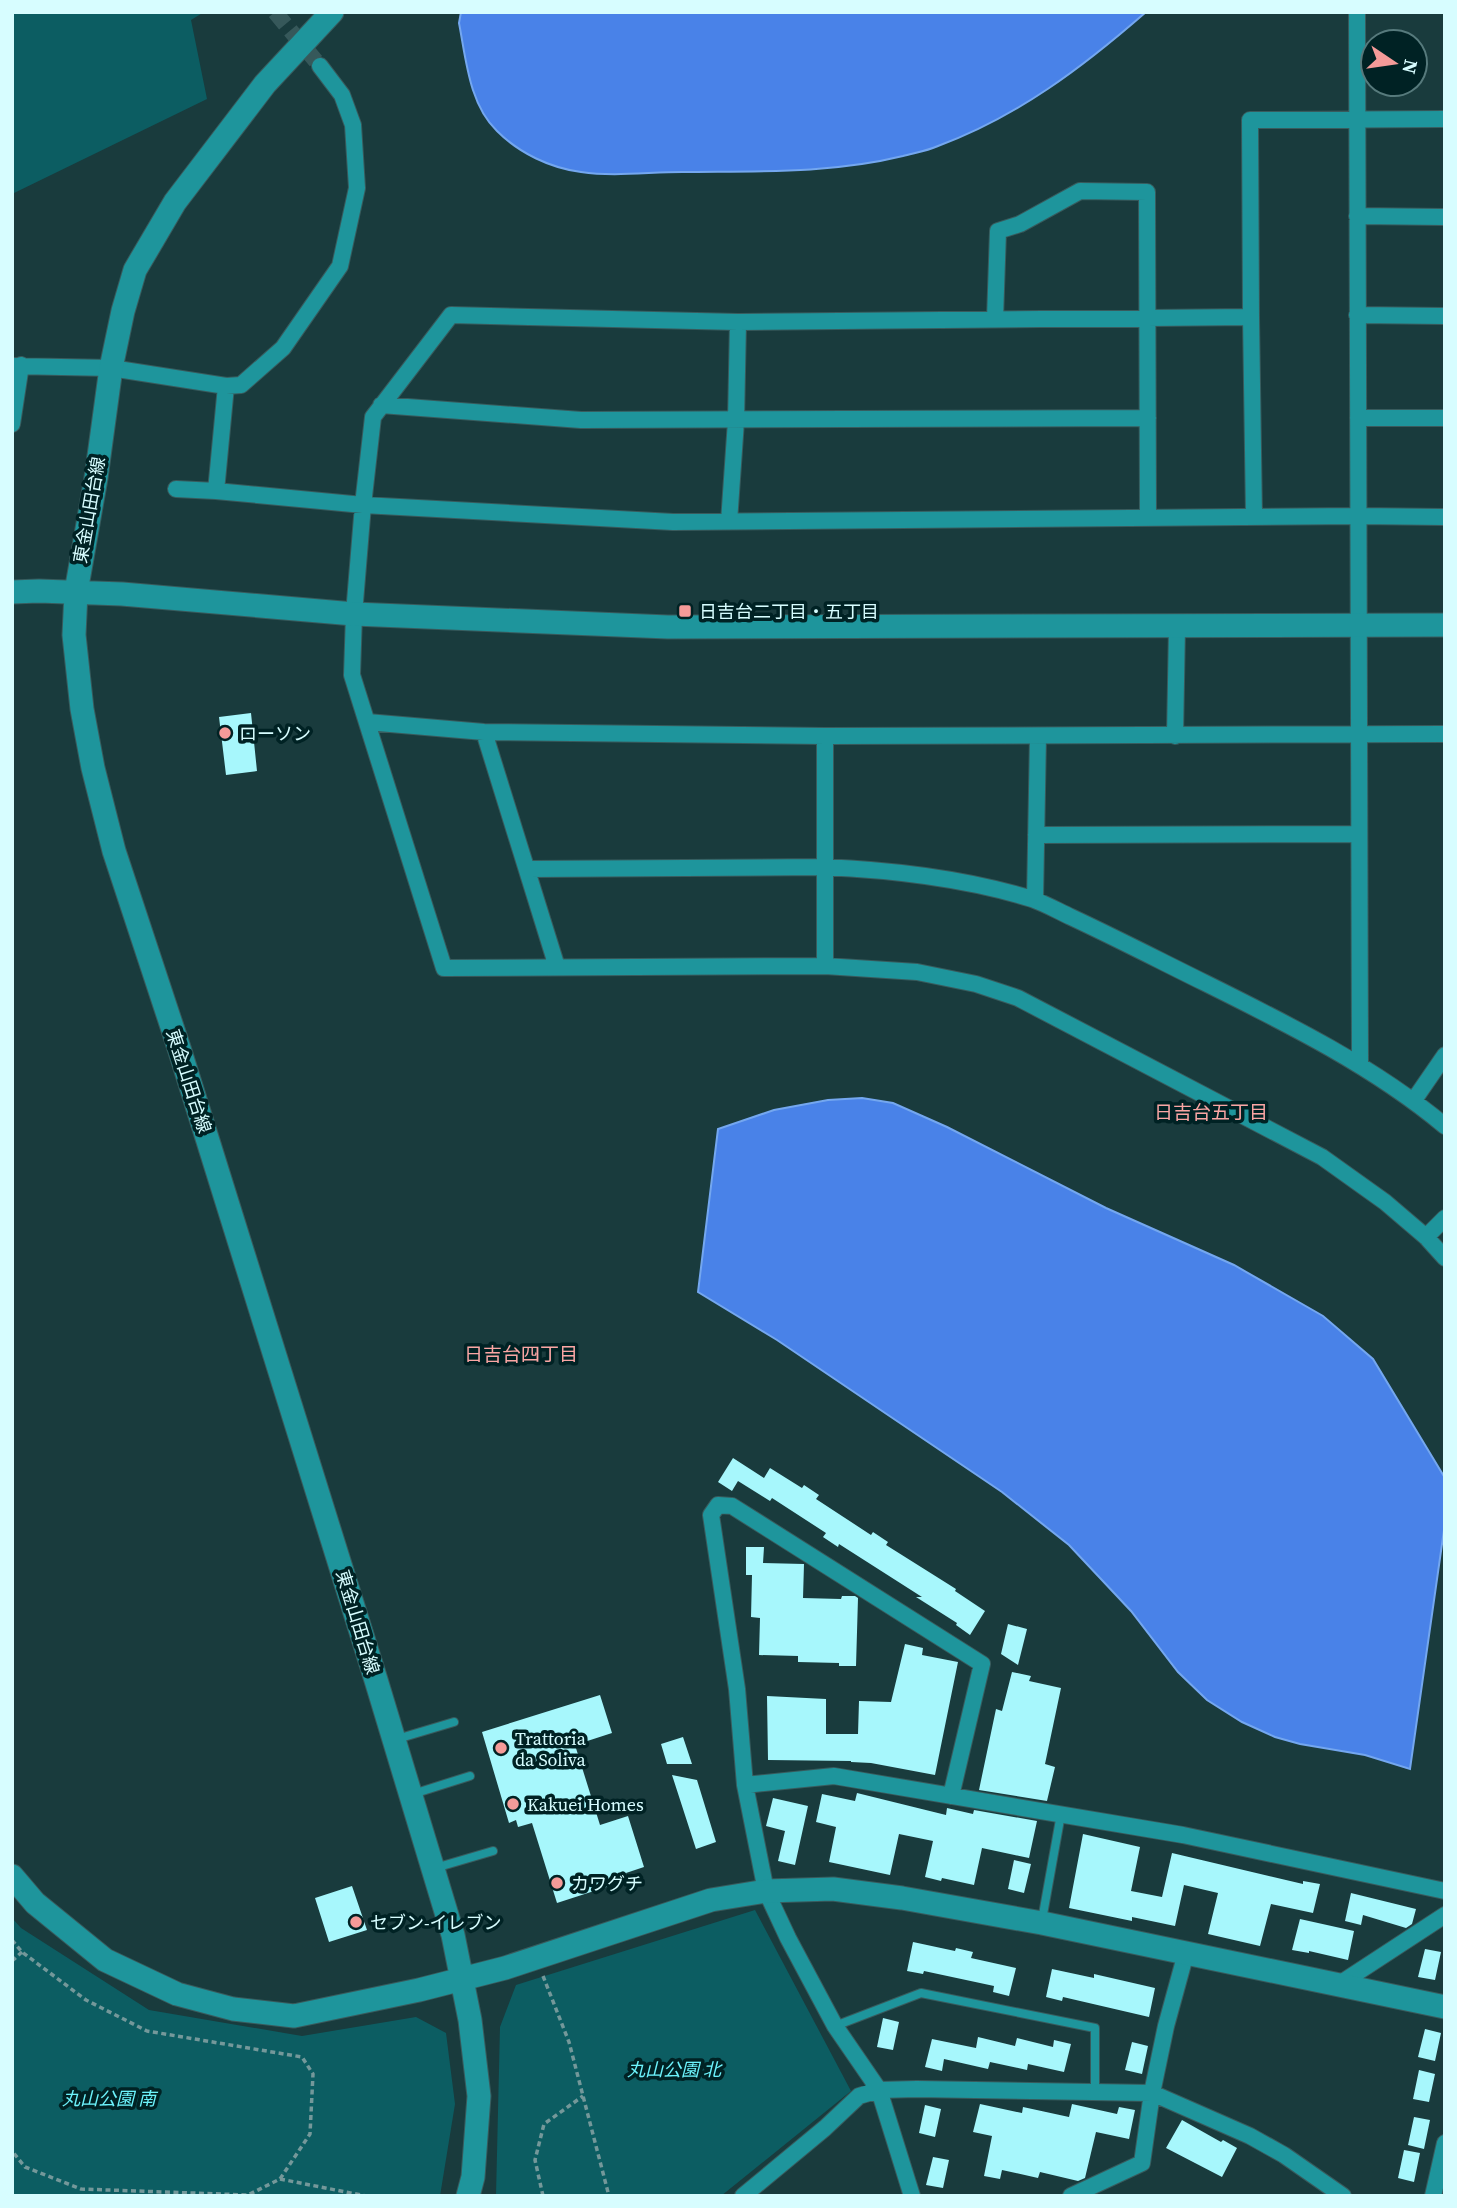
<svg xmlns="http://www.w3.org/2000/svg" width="1457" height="2208" font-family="'Source Serif 4','Noto Sans JP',serif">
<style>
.green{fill:#0c5d62}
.water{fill:#4982e8;stroke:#74a7ef;stroke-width:2}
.building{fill:#a7f7fc}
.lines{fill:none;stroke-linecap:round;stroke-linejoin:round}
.street-tunnel{stroke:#36585a;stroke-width:16;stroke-dasharray:16 8;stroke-linecap:butt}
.lane-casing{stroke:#385b5d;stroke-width:10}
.street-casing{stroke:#385b5d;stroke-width:18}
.secondary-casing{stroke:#385b5d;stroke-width:25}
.path{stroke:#74989a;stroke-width:3.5;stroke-dasharray:5 3.5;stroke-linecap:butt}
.lane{stroke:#1e959c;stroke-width:8}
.street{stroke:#1e959c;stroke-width:16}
.secondary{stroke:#1e959c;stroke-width:23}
.poi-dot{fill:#f59b99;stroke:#002224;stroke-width:2.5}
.labels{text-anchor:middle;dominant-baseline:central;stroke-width:7;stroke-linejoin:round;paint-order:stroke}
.street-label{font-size:18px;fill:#d7fdff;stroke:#002224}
.poi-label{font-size:18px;fill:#d7fdff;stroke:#002224;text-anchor:start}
.park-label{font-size:18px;font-style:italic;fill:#6cf3fc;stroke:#002224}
.neighbourhood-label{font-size:19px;fill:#faa6a4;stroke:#002224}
</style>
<rect width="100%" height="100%" fill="#193b3d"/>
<path class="green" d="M12 12H204L191 20 207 99 12 194Z
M755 1910 851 2091 721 2196H496L500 2027 516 1985Z
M12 1918 21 1928 149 2010 302 2036 416 2017 446 2033 455 2104 440 2196H12Z"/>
<path class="water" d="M461 12H1146C1083 67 1017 117 938 146 927 151 914 153 903 156 830 174 756 171 682 172 649 172 614 177 581 172 550 168 519 153 497 131 469 104 466 59 459 23Z
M862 1098 893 1103 947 1127 1106 1208 1234 1265 1323 1316 1373 1359 1445 1478V1523L1410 1769 1365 1755 1300 1744 1275 1737 1242 1722 1207 1700 1178 1672 1131 1611 1069 1545 1002 1492 777 1340 698 1292 718 1129 774 1110 828 1100Z"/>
<path class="building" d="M251 713 257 771 226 775 219 717Z
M733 1458 764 1478 770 1468 802 1488 804 1485 819 1495 816 1499 871 1535 873 1532 888 1542 886 1545 956 1589 955 1591 985 1611 970 1635 956 1625 957 1623 916 1597H922L839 1544 838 1547 823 1537 826 1533 772 1498 770 1501 738 1481 732 1491 718 1482Z
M746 1547H764L763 1563 804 1564 803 1598 841 1599 842 1596H855L858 1598 856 1666H839V1663L798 1662V1656L759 1655 760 1618 751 1617 752 1575H746Z
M1008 1624 1027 1629 1018 1665 1001 1654Z
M905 1644 923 1648 922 1655 958 1662 935 1775 871 1763 851 1762V1761L768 1760 767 1696 826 1699V1734H858L859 1701 891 1702Z
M1012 1672 1031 1676 1029 1681 1061 1688 1045 1764 1055 1767 1047 1801 979 1790 996 1709 1002 1711Z
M600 1695 612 1733 575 1745 600 1825 628 1816 644 1867 626 1873 628 1880 557 1903 532 1823 518 1827 516 1820 509 1823 482 1732Z
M683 1737 692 1764H667L661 1744Z
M672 1775 697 1780 716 1842 696 1849Z
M857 1793 946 1815 947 1808 973 1814 974 1810 1037 1821 1029 1858 982 1848 974 1885 942 1878 941 1881 925 1877 933 1841 899 1834 890 1875 829 1862 836 1827 816 1822 822 1794 855 1801Z
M773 1798 808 1806 795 1865 778 1861 785 1831 766 1826Z
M1083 1834 1140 1847 1131 1891 1162 1897 1172 1853 1303 1884V1881L1320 1884 1313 1913 1271 1904 1260 1946 1208 1934 1218 1893 1184 1885 1175 1926 1132 1917V1921L1069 1908Z
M1014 1860 1031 1864 1024 1893 1008 1889Z
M352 1886 367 1930 329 1942 315 1898Z
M1351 1893 1416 1909 1412 1924 1406 1928 1363 1915 1361 1925 1345 1921Z
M1300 1919 1354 1931 1348 1960 1309 1951V1953L1292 1950Z
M913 1942 955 1951 956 1948 973 1952 971 1958 1016 1968 1009 1996 993 1992 994 1986 924 1971 923 1974 907 1971Z
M1425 1949 1441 1952 1435 1980 1418 1977Z
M1052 1969 1094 1978V1974L1155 1988 1149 2017 1063 1997 1062 2001 1046 1997Z
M883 2018 899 2022 893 2050 877 2047Z
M1425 2029 1441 2033 1435 2061 1418 2057Z
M978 2037 1015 2046 1017 2038 1053 2047 1054 2040 1071 2044 1064 2072 1028 2064 1027 2070 990 2062 988 2069 944 2059 942 2071 925 2067 932 2039 976 2048Z
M1132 2042 1148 2046 1142 2074 1125 2070Z
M1419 2070 1435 2074 1429 2102 1413 2099Z
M980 2104 1022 2113 1023 2107 1069 2117 1072 2104 1117 2114 1119 2107 1135 2110 1129 2139 1096 2132 1085 2178 1078 2181 1040 2172 1038 2178 1002 2170 1000 2179 984 2176 992 2136 973 2132Z
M925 2105 941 2109 935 2137 919 2133Z
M1414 2117 1430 2120 1424 2149 1408 2145Z
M1182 2120 1221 2142 1223 2140 1237 2148 1222 2177 1166 2148Z
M1404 2150 1420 2153 1414 2182 1398 2178Z
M933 2157 949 2160 943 2188 926 2185Z"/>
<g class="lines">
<path class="street-tunnel" d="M275 12 320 66"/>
<g class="lane-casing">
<path id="lane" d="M397 1739 454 1722
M413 1794 470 1776
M435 1868 493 1851
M1042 1920 1061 1814
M835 2026 921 1993 1095 2028V2093"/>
</g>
<g class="street-casing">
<path id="street" d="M1357 12 1360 1065
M1357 216 1445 217
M1357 315 1445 316
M1251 317 738 322 451 315 373 417 363 505 354 614 352 675 444 968 825 966 917 972 976 984 1018 998 1322 1157 1385 1202 1426 1237 1445 1258
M995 319 998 231 1020 224 1080 191 1147 192 1148 518
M12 366 111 368 226 386 241 385 283 348 340 266 357 188 353 125 342 95 320 66
M381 405 581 420 1148 418
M1358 418H1445
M12 424 21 365
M176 489 216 491 363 505 673 522 1358 516 1445 517
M216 491 226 386
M1254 517 1251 317 1250 120 1445 119
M729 522 736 421 738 322
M367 722 484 732 825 736 1445 734
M484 732 557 967
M825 736V966
M1175 736 1177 627
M1036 835 1359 834
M527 869 823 867C894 870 964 878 1032 899 1046 904 1058 911 1071 917 1101 931 1131 946 1161 961 1258 1010 1361 1056 1445 1126
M1035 900 1038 736
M1414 1100 1445 1055
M1426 1237 1445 1218
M745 1785 834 1776 1183 1835 1445 1891
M1338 1985 1445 1915
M743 2196 825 2128 859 2096 879 2090 917 2089 1152 2093 1250 2136 1284 2155 1343 2196
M912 2196 879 2090 835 2026 788 1938 766 1891 745 1785 737 1689 711 1515 718 1505 732 1506 982 1664 951 1796
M1071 2196 1142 2163 1152 2093 1166 2026 1186 1953
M1433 2196 1445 2143"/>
</g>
<g class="secondary-casing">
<path id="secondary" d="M332 12 265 84 175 202 135 270 123 311 111 368 96 478 76 592 74 635 82 709 93 768 114 851 179 1048 376 1680 453 1935 470 2020 479 2096 473 2177 468 2196
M12 592 39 591 122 594 354 614 668 627 1445 625
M12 1876 35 1903 105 1960 177 1994 233 2009 294 2016 419 1990 505 1968 711 1900 766 1891 833 1889 902 1898 1042 1923 1445 2007"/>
</g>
<path class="path" d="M12 1940 22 1952 86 2000 147 2031 302 2057 313 2074 310 2134 280 2179 248 2195 81 2189 25 2167 12 2151
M12 1961 22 1952
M543 1976 569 2042 609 2196
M280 2179 366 2196
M543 2196 535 2160 544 2124 583 2096"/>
<use href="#lane" class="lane"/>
<use href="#street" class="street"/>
<use href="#secondary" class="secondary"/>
</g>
<g class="poi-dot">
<rect x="678" y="604" width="14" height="14" rx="3.5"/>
<circle cx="225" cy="733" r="7"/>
<circle cx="501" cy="1748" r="7"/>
<circle cx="513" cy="1804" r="7"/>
<circle cx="557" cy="1883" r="7"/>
<circle cx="356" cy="1922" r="7"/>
</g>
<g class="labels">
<g class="street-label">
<text transform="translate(89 510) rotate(-80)">東金山田台線</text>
<text transform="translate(189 1081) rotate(72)">東金山田台線</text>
<text transform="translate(358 1622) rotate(73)">東金山田台線</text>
</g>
<g class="poi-label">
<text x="699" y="611">日吉台二丁目・五丁目</text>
<text x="239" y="733">ローソン</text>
<text x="515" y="1738">Trattoria<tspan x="515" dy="21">da Soliva</tspan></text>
<text x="527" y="1804">Kakuei Homes</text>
<text x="571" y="1883">カワグチ</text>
<text x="370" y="1922">セブン-イレブン</text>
</g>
<g class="park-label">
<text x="674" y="2069">丸山公園 北</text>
<text x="109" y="2098">丸山公園 南</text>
</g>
<g class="neighbourhood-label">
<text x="1211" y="1112">日吉台五丁目</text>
<text x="521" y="1354">日吉台四丁目</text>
</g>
</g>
<rect width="1457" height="2208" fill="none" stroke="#d7fdff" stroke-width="28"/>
<g transform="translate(1394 63) rotate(103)"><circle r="33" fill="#002224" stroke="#567a7c" stroke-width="2"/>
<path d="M0-5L12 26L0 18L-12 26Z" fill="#f59b99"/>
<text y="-10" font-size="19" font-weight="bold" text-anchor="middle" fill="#d7fdff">N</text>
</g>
</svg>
